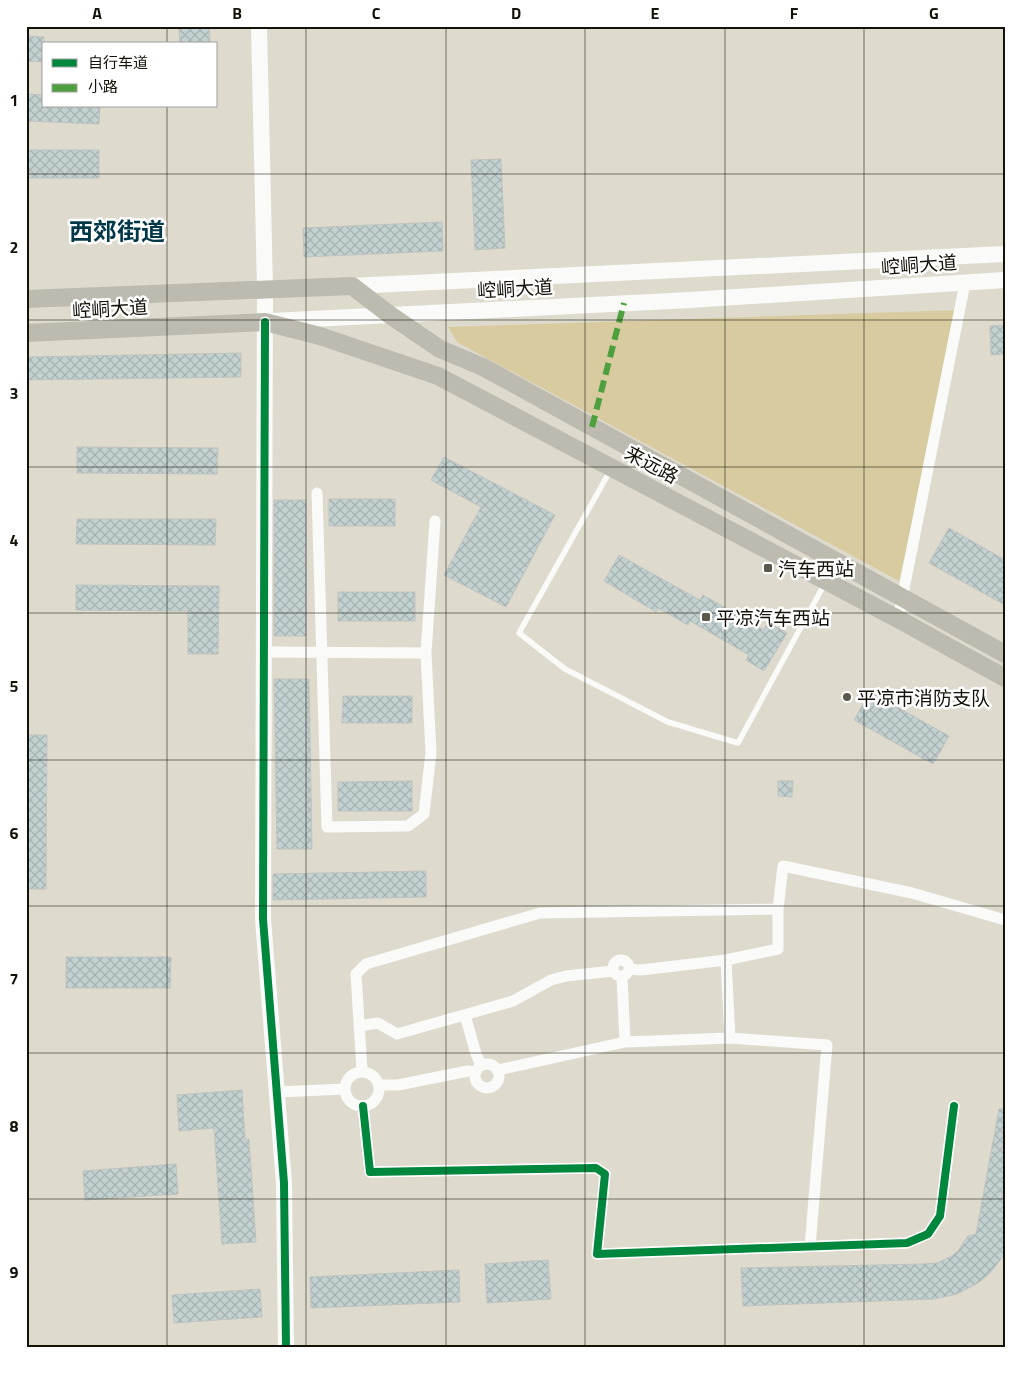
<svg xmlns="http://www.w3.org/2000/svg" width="1031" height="1373" font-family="'Titillium Web','Noto Sans SC',sans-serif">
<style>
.park{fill:#d7cb9f}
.building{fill:url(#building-cross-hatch);stroke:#c0c3c0}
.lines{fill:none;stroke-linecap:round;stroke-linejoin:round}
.lane{stroke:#fafaf8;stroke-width:5.5}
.street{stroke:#fafaf8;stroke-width:11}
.secondary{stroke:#fafaf8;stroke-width:16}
.primary{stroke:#bdbbb0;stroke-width:18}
.quiet{stroke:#4ea03e;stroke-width:6;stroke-dasharray:12 6;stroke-linecap:butt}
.cycleway-casing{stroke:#fff;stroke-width:11}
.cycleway{stroke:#00873e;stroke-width:8}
.grid{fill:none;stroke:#141209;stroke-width:1;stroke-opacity:0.55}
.poi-dot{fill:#5b584e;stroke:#fff;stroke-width:2}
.labels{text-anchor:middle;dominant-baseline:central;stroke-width:5;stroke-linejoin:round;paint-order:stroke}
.street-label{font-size:19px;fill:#141209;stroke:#fff}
.poi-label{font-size:19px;fill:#141209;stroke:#fff;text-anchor:start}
.district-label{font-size:24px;font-weight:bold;fill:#003749;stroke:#fff}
.neatline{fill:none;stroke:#141209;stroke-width:2}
.grid-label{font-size:16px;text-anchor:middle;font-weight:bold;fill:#141209}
</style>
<defs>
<pattern id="building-cross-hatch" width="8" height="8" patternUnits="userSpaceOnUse" patternTransform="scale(1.25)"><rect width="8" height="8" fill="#c3d1d1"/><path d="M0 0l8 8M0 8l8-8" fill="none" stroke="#a7b2b2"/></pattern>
</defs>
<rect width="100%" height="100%" fill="#dedbce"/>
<path class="park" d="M960 310 899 581 457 342 448 327Z"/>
<path class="building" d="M179 26H209L210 44H180Z
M26 36 44 37V62L26 61Z
M26 94 44 95V106H100L99 124 26 121Z
M26 150H99V178H26Z
M501 159 505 248 475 250 471 160Z
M442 222 443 251 304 257 303 228Z
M1005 325V354L991 355 990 326Z
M241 353V377L26 380V357Z
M77 447 218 448 217 474 77 473Z
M444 457 555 515 506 607 444 575 481 507 431 480Z
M329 499H395V526H329Z
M274 500H306V636H274Z
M77 519H216L215 545 76 544Z
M949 528 1005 560V605L929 563Z
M619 555 700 600 703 595 764 630 768 622 787 633 764 671 746 660 749 655 690 621 688 625 658 608 656 612 604 581Z
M76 585 219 586 218 654H188V611L76 610Z
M338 592H415V621H338Z
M274 679H309L312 849H277Z
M870 692 949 736 933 764 854 720Z
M343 696H412V723H342Z
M26 735H47L46 889H26Z
M412 781V811H338V782Z
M778 781H793L792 797 778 796Z
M426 871V897L273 900V874Z
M66 957H171L170 988H66Z
M242 1090 245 1139H249L256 1242 222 1244 214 1128 179 1131 177 1095Z
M999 1109H1005V1254L989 1274 978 1283 957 1294 934 1299 743 1306 741 1268 922 1264 937 1263 950 1257 958 1251 968 1236 976 1234Z
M176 1164 178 1194 85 1200 83 1171Z
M548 1260 551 1299 487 1303 485 1264Z
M459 1270 460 1302 311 1308 310 1277Z
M260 1289 262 1317 174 1323 172 1295Z"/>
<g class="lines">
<path class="lane" d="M610 471 519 633 565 669 668 722 738 743 825 583"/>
<path class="street" d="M317 493 327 827 408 826 424 814 431 753 426 653 435 521
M898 619 965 283
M264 652 426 653
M613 968a8 8 0 1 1 16 0a8 8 0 1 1-16 0Z
M629 969 641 970 726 960
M622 977 625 1042
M465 1015 476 1054 481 1065
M359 1026 378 1023 397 1034 513 1001 551 980 566 976 613 971
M730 1038 726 960 778 949V909L783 866 912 893 1005 920
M475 1076a12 12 0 1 1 24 0a12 12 0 1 1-24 0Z
M498 1070 625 1042 730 1038 827 1045 810 1246
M362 1071 356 974 366 964 540 913 778 909
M345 1089a17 17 0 1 1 34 0a17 17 0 1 1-34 0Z
M380 1085H398L468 1071 475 1072
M277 1092 345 1089
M363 1106 370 1172 596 1168 605 1174 597 1254 907 1243 928 1234 940 1216 954 1106"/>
<path class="secondary" d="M259 26 265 289 263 919 284 1183 286 1347
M352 286 1005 254
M272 321 690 300 1005 280"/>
<path class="primary" d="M26 299 352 286 390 315 440 349 483 367 1005 654
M26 333 265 322 320 336 438 376 898 619 1005 678"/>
<path class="quiet" d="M592 427 624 303"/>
<g class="cycleway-casing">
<path id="cycleway" d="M265 322 263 919 284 1183 286 1347
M363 1106 370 1172 596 1168 605 1174 597 1254 907 1243 928 1234 940 1216 954 1106"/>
</g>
<use href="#cycleway" class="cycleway"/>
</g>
<path class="grid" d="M167 26V44M306 26V1347M446 26V1347M585 26V1347M725 26V1347M864 26V1347M167 106V1347M26 174H1005M26 320H1005M26 467H1005M26 613H1005M26 760H1005M26 906H1005M26 1053H1005M26 1199H1005"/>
<g class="poi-dot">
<rect x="763" y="563" width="10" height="10" rx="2.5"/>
<rect x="701" y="612" width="10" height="10" rx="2.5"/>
<circle cx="847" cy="697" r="5"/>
</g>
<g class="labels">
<g class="street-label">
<text transform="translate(919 264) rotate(-4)">崆峒大道</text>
<text transform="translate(515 288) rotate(-3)">崆峒大道</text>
<text transform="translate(110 308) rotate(-3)">崆峒大道</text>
<text transform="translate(652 464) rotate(28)">来远路</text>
</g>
<g class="poi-label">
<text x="778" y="568">汽车西站</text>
<text x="716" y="617">平凉汽车西站</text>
<text x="857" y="697">平凉市消防支队</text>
</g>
<g class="district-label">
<text x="117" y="231">西郊街道</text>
</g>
</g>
<rect width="1031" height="1373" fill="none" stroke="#ffffff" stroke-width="55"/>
<rect x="42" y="42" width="175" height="65" fill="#ffffff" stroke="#a1a09d"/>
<rect x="52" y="59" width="25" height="8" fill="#00873e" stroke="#a1a09d"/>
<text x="88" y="68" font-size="15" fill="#141209">自行车道</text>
<rect x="52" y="84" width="25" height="8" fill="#4ea03e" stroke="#a1a09d"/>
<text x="88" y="92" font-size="15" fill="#141209">小路</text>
<rect x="28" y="28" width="976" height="1318" class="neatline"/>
<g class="grid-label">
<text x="97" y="19">A</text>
<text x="237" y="19">B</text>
<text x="376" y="19">C</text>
<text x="516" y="19">D</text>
<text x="655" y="19">E</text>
<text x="794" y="19">F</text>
<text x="934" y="19">G</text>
<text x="14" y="106">1</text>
<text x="14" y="253">2</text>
<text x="14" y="399">3</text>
<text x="14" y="546">4</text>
<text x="14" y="692">5</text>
<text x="14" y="839">6</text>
<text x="14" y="985">7</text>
<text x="14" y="1132">8</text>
<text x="14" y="1278">9</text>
</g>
</svg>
